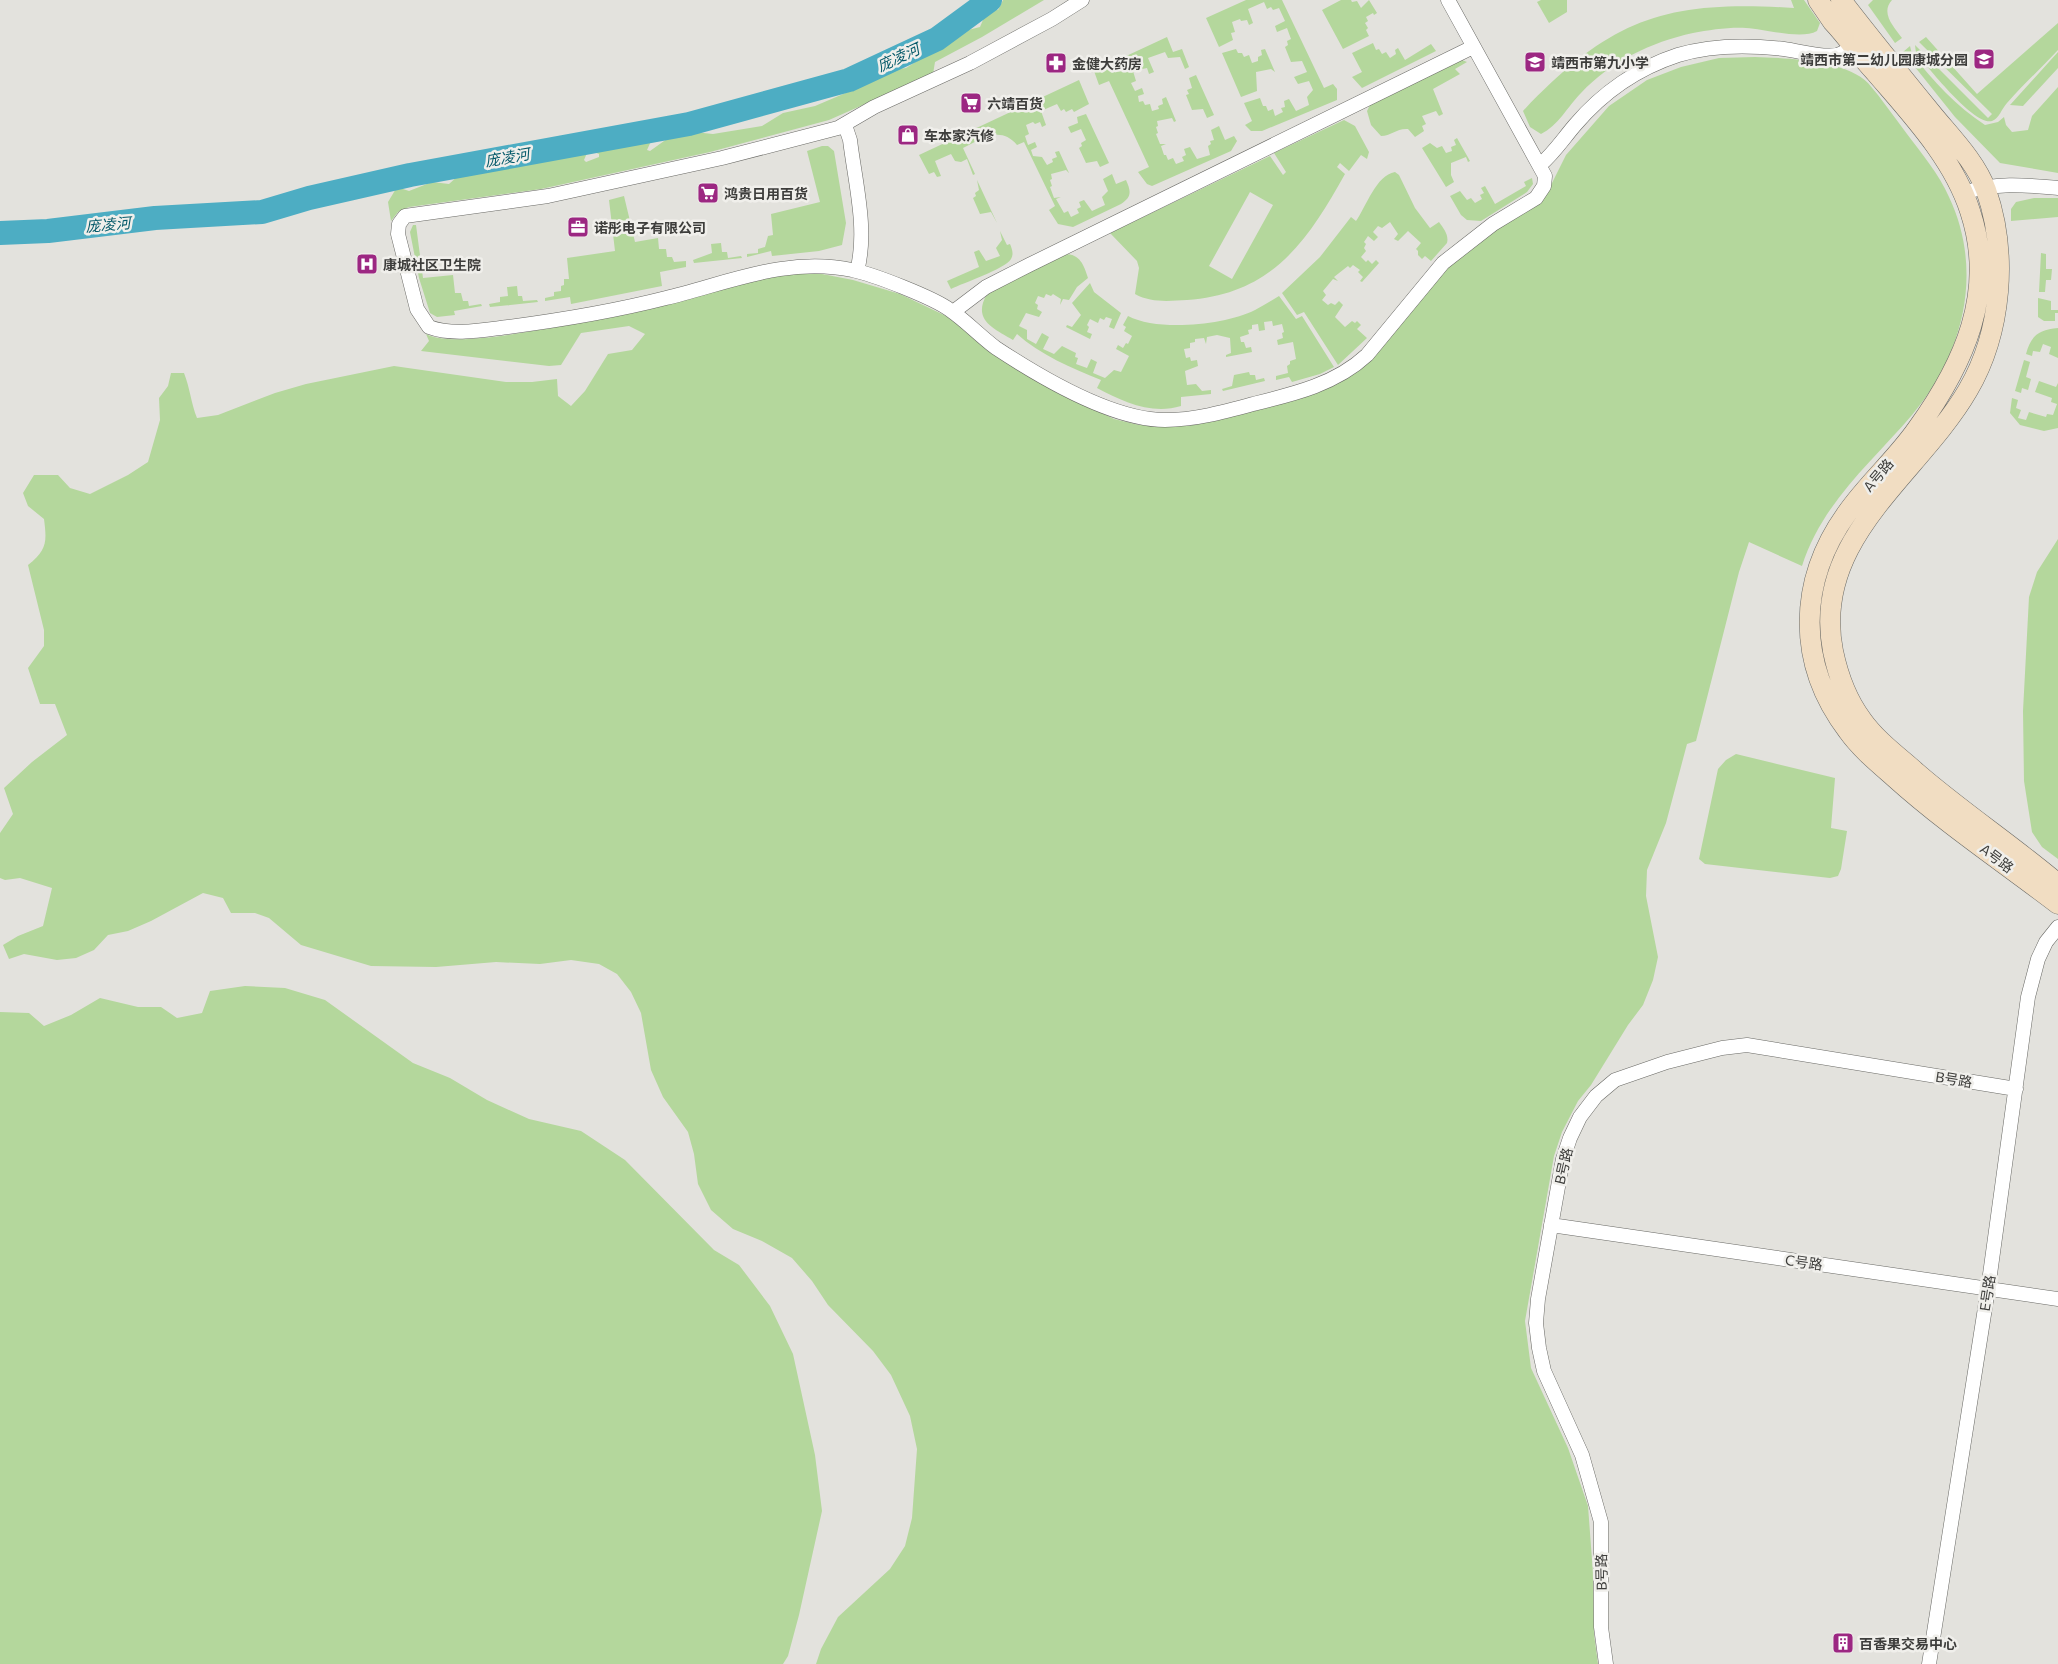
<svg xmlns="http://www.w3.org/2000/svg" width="2058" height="1664" font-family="Commissioner,'Noto Sans SC',sans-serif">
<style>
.green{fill:#b4d79c;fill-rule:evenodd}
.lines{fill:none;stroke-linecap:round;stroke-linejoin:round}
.river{stroke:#4dadc3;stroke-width:24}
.street-casing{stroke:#696965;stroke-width:15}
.secondary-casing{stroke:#696965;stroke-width:21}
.street{stroke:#fff;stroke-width:14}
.secondary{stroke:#f1ddc2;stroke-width:20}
.labels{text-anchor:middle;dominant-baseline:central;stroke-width:5;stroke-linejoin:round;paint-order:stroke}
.poi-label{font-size:14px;font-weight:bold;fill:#3d3d3b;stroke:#f0efeb;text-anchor:start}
.street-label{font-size:14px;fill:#3d3d3b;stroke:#f0efeb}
.water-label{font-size:15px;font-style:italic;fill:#055a6a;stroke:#f0efeb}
</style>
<rect width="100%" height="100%" fill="#e3e2dd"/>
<path class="green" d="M1003 0H1044L982 37 935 62 933 74 829 120 710 152 541 189 409 207 398 212 391 221 388 202 397 187 409 191 432 182 449 184 458 176 481 165 503 164 513 159 538 161 550 154 578 150 587 153 584 160 586 162 599 157V154L594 152 591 148 599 144 635 141 649 136 652 139 647 150 650 151 671 136 684 131 713 134 762 126 783 113 815 106 862 86 885 71 906 68 936 49 948 45 964 31 980 27 988 8 992 7 998 10Z
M1246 0H1282L1324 88 1333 84 1337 89V100L1262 131H1251L1245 125 1252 121 1244 103 1260 98 1263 106H1266L1268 111 1273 109 1275 116 1283 112 1281 108 1285 107 1284 101 1289 99 1296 111 1309 105 1307 97 1313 90 1309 81 1298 84 1294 77 1307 72 1302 61 1291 62 1285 47 1288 45 1287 41 1291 39 1287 28 1277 32 1275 26 1285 21 1279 8 1273 10 1271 7 1267 9 1264 2 1248 9 1253 23 1249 25 1247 20 1241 21 1240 19 1232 22 1235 32 1231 33 1233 40 1219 47 1206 18Z
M1341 0H1351L1352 2 1357 1 1361 8 1369 0 1377 13 1374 15 1373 13 1366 17 1368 21 1365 23 1368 28 1366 30 1369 36 1343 49 1322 10Z
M1541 0H1567V12L1549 23 1537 2Z
M1791 0H1804L1820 23 1817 31C1801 40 1766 29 1746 28 1730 27 1709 30 1693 33 1651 42 1610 62 1581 93 1568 106 1558 126 1541 134L1530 127 1523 111C1612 17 1667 0 1794 8Z
M1873 0H1892C1880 13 1894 27 1902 38L1895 43 1868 5Z
M2058 23V50C2041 68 2023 85 2007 103 2002 108 1999 119 1992 121 1974 126 1928 67 1916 53L1915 45 1988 118 1992 114 1919 42 1926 37 1977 94Z
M1167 37 1173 52 1182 49 1189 67 1185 69 1180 57 1168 58 1165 52 1148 58 1154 72 1149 74 1147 68 1133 71 1136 81 1131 83 1135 91 1142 88 1144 94 1138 96 1139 102 1143 101 1145 105 1150 104 1152 111 1159 109 1158 106 1163 104 1162 99 1166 97 1176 121 1174 122 1172 118 1157 121 1158 126 1156 127 1158 133 1156 134 1160 144H1166L1161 146 1164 155H1166L1168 160 1173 158 1176 164 1184 161 1182 157 1186 155 1184 149 1190 147 1197 159 1210 155 1208 146 1211 144 1210 141 1214 140 1211 130 1219 126 1225 140 1234 136 1237 141 1231 151 1152 186 1147 184 1138 172 1149 167 1109 81 1099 85 1094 71Z
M1373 43 1376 50 1379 49 1382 54 1386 52 1390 58 1396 54 1395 50 1398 48 1405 60 1431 44 1436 51 1362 88 1352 77 1362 72 1352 53Z
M1910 46 1912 54C1933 81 1956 106 1985 125L1998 122 2004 117 2006 125 2012 132 2028 130 2032 116 2058 87V173L2000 163 1955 117 1903 52Z
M1236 49 1238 53H1242L1244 57 1249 55 1252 63 1258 61V57L1262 55 1261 50 1265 49 1275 72 1271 69 1256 72 1257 91 1241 97 1222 53Z
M2058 52V68L2023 106 2010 105Z
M1755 57C1786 58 1846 60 1868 83 1882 99 1894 117 1907 134 1922 154 1939 174 1949 197 1984 271 1964 354 1912 415 1871 463 1822 503 1802 566L1749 542 1739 572 1696 741 1687 744 1666 823 1647 870 1646 896 1658 957 1653 980 1643 1005 1628 1025 1591 1085 1578 1101 1562 1132 1554 1156 1525 1321 1531 1368 1568 1448 1588 1506 1593 1573 1594 1634 1598 1664H816L821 1649 838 1617 890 1569 905 1546 912 1518 917 1449 910 1416 891 1375 873 1351 828 1305 812 1281 792 1258 762 1241 733 1229 711 1210 698 1184 694 1154 688 1132 663 1097 651 1070 641 1013 631 992 617 974 599 964 571 960 540 964 496 962 436 967 371 966 301 945 269 918 255 913H231L223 898 203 893 151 921 128 931 108 935 94 950 76 958 57 960 24 954 9 959 3 945 18 936 43 926 52 888 20 878 5 880 0 878V833L13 814 4 788 32 762 67 735 55 704H40L28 668 44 646V630L28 565C47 550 47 542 44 519L28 506 23 493 34 475H58L70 488 90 494 128 475 148 462 160 420 159 398 168 386 171 373H184C190 388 191 403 197 418L218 415 275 393 306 384 394 366 506 382H532L557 379 558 396 571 406 585 391 608 354 632 350 645 334 629 326 581 333 561 365 549 366 421 351 429 341 426 334C470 359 723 287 784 273L822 274 853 280 900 294 944 315 1092 408 1114 419 1139 425 1188 426 1261 409 1327 388 1449 264 1547 193 1566 155 1609 106 1647 80 1681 67 1719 58Z
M1462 60 1467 62 1455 69 1460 74 1433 89 1443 114 1439 116 1436 111 1422 116 1426 124 1422 126 1424 131 1415 137 1408 129C1397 128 1391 136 1381 136L1371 125 1367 111 1370 105Z
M1196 75 1214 115 1207 118 1203 109 1192 110 1186 95 1189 94 1187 90 1192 88 1189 78Z
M1079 80 1089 104 1074 112 1072 109 1066 112 1064 109 1061 111 1057 104 1041 111 1046 125 1042 127 1040 122 1035 124 1033 122 1026 125 1029 134 1025 136 1028 145 1035 142 1037 147 1031 150 1033 156 1042 157 1047 165 1053 162 1052 159 1057 157 1055 152 1059 151 1069 173 1066 170 1051 174 1052 179 1050 180 1052 186 1050 187 1054 198 1061 197 1056 199 1064 213 1068 211 1071 217 1079 213 1077 209 1081 207 1079 202 1084 200 1092 211 1105 205 1102 197 1108 191 1103 179 1112 174 1116 184 1126 180C1131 191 1132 197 1121 204L1073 227 1058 224 1049 210 1055 206 1024 142 1017 145C1000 125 982 139 963 148L975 174 973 175 967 159 961 162 955 161 951 154 935 161 941 176 937 177 934 172 929 174 919 155Z
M1086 114 1109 163 1100 167 1097 161 1086 163 1079 148 1082 146 1081 143 1086 140 1081 129 1071 133 1068 127 1078 123 1077 117Z
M1344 120 1355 126 1369 152 1367 159 1361 155 1349 171 1340 163 1337 167 1345 174C1307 242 1272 294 1187 300 1169 301 1151 303 1135 294L1139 268 1137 261 1110 233 1270 156 1283 175 1286 172 1274 153ZM1250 192 1273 205 1232 279 1209 266Z
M1457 138 1470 161 1468 162 1466 157 1451 163V175L1454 182 1446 187 1422 148 1430 143 1437 148 1442 146 1446 153 1452 151 1451 147 1456 145 1454 140Z
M822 146H828L834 151 846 223 842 245 819 251 772 256 771 251 747 257V254L758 253V249L765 247 768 236 773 235 771 214 820 202 807 151Z
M1395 172 1399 175 1415 208 1430 228 1439 222C1444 229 1449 235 1447 243L1431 261 1425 256 1422 259 1418 255V251L1416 249 1421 243 1408 231 1398 241 1394 239 1398 234 1390 222 1382 228 1378 226 1373 232 1378 237 1374 241 1368 236 1364 242 1366 244 1364 248 1366 251 1361 257 1366 262 1368 260 1372 264 1376 260 1379 263 1362 282 1360 281 1363 277 1358 272 1360 270 1353 265 1350 268 1348 266 1334 277 1338 281 1333 279 1323 291 1326 295 1322 300 1328 305 1331 303 1335 305 1339 301 1343 305 1335 317 1345 327 1352 321 1355 323 1357 321 1361 325 1357 329 1367 338 1338 365 1304 312 1297 315 1282 293 1320 257 1351 217 1356 221C1366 207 1376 175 1395 172Z
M1532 178 1533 184 1527 192 1481 221 1467 220 1461 215 1450 196 1460 191 1467 200 1471 198 1475 203 1482 199 1480 195 1484 193 1481 188 1485 186 1495 204 1526 186 1524 182Z
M977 180 997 223 991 212 980 214 973 198 976 196 975 193 979 190Z
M624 196 635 242 658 238 659 249H666L667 257H672L674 262 686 261V267L660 272 662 286 571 304 570 297 545 301V298L554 296V292L561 291V286L564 285V279H569L567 258 615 251 609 200Z
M2034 198H2058V217L2011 221V209L2016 202Z
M413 225H416L423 278 453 275 455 293H461L463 301H468L469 306 481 304 482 306 454 311 455 315 437 317 430 313 419 278 410 232Z
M1000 231 1007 245 1010 244C1012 249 1014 254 1011 259 1005 269 963 283 951 289L947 281 979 267 974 252 979 250 986 261 1000 256 996 248 1002 240Z
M721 243 722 252H727L728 258 741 256 742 258 694 263 693 260 712 253 711 244Z
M2041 253 2046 254V269H2052L2051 280H2046L2045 292H2039Z
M1065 254C1080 254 1084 265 1088 278L1077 287 1069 300 1063 299 1060 305 1061 299 1053 294 1051 296 1046 294 1044 298 1038 296 1035 303 1038 305 1037 309 1042 312 1039 317 1026 313 1019 326 1027 330V339L1036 344 1042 333 1049 337 1043 349 1054 354 1062 346 1076 353 1075 357 1078 358 1076 364 1087 368 1091 359 1097 362 1093 373 1105 378 1114 370 1121 372 1129 356 1116 349 1118 345 1123 348 1126 343 1128 344 1132 336 1124 331 1126 327 1123 325 1128 316C1158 332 1225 325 1255 310 1263 306 1271 301 1279 296L1296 319 1302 316 1334 367 1320 374 1292 382 1289 377 1276 380V376L1288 373 1287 366 1290 364V361L1296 359 1293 342 1278 345 1277 340 1283 338 1282 333 1284 332 1282 324 1273 326 1272 321 1264 322 1265 330 1259 331 1258 324 1252 325V329L1248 330 1249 334 1240 337 1241 342H1244L1246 348 1251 347 1252 352 1226 357V355L1231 353 1230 338 1217 335 1207 337 1206 344 1204 338 1195 339V342L1190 343V348L1184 349 1186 358 1190 357 1191 361 1197 360 1198 366 1185 371 1187 385 1196 384 1202 391 1211 390V394L1181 397V406C1152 415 1123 402 1097 388L1101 380C1072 368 1040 355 1017 334L1013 340C993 328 972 320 987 294Z
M1090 283 1094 292 1121 313 1114 329 1109 327 1112 319 1106 317 1104 320 1100 318 1098 323 1090 319 1087 325 1089 327 1087 332 1092 334 1090 339 1066 327 1067 325 1072 327 1081 315 1072 303Z
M517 286 518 296H522L523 301 537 300 538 302 490 307 489 304 500 302V297L508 296 507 287Z
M2038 298 2051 301V310H2058V313H2055V321H2044L2038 317Z
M2058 328V358L2049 354 2051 347 2043 344 2040 352 2033 351 2032 356 2026 354C2031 335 2039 330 2058 328Z
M2024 360 2030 362 2026 377 2031 379 2028 390 2022 388 2021 393 2015 391Z
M1249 372 1250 375H1255L1256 380 1264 378 1265 381 1223 391 1222 389 1232 386 1234 375Z
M2039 381 2056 387 2058 383V428L2044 431 2020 425 2010 413 2012 398 2018 400 2016 408 2021 410 2018 418 2026 420 2029 412 2046 417 2047 414 2053 415 2057 404 2051 402 2052 398 2035 392Z
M2058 539V859L2042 847 2032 832 2024 781 2023 711 2029 597 2037 572Z
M1736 754 1835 778 1831 828 1847 831 1841 869 1838 876 1830 878 1705 864 1699 859 1718 769 1726 760Z
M245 986 285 988 325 1000 413 1063 450 1078 487 1100 529 1119 581 1131 625 1160 714 1250 739 1265 770 1306 793 1354 815 1455 822 1511 799 1615 788 1656 783 1664H0V1012L29 1013 44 1026 71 1015 100 998 138 1007H161L177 1018 202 1013 210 991Z"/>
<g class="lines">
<path class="river" d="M0 233 48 231 155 218 262 212 309 198 410 175 689 124 849 80 937 39 990 0"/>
<g class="street-casing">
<path id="street" d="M1082 0 1052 19 970 63 874 107 838 128 722 158 548 196 405 216 399 224 398 234 417 309 429 327C453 336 483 330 508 327 561 320 615 311 666 298 728 283 788 256 852 270 873 274 934 298 950 310 966 321 980 336 996 348 1040 377 1111 420 1165 420 1195 420 1224 412 1253 404 1294 394 1336 384 1367 355L1443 263 1493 224 1536 198 1544 186 1545 176 1448 0
M845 125 850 140C855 182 868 230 857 271
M1540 165C1554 153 1563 139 1575 125 1602 93 1638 68 1678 55 1711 45 1750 45 1784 49 1800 51 1821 58 1837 55 1845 53 1854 46 1860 41
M1964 193C1995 182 2025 185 2058 188
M953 312 986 287 1029 265 1473 47
M1551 1225 2058 1299
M1606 1664 1601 1627V1522L1582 1455 1544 1371 1539 1348 1536 1323 1538 1299 1563 1159 1570 1138 1580 1117 1596 1096 1615 1080 1667 1062 1722 1048 1747 1045 2016 1089
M1929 1664 1988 1289 2028 997 2038 959 2046 942 2058 927"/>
</g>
<g class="secondary-casing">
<path id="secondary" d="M1818 0 1833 22C1848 38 1860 56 1875 72 1910 113 1953 158 1970 211 1997 292 1964 364 1917 429 1896 459 1868 483 1847 513 1798 581 1796 663 1848 731 1860 748 1878 763 1894 777 1945 823 2003 862 2058 904
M1841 0C1871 39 1902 77 1933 115 1951 137 1976 162 1986 190 2008 253 2002 332 1968 390 1918 476 1811 538 1833 651 1838 675 1847 700 1862 720 1877 741 1898 756 1917 773 1962 812 2012 845 2058 884"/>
</g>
<use href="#street" class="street"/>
<use href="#secondary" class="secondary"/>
</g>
<defs>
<g id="school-square" transform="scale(1.125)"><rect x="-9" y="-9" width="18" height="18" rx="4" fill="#9c2782" stroke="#f0efeb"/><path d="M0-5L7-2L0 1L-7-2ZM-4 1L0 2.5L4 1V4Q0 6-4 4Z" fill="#fff"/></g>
<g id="pharmacy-square" transform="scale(1.125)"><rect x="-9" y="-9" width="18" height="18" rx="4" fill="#9c2782" stroke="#f0efeb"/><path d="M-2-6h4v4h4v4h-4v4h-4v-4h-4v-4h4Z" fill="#fff"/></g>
<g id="supermarket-square" transform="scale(1.125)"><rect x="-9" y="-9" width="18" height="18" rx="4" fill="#9c2782" stroke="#f0efeb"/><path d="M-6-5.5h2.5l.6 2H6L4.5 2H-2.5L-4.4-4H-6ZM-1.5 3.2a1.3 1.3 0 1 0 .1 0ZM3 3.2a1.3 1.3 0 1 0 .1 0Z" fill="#fff"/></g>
<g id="shop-square" transform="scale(1.125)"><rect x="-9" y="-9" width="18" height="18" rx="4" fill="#9c2782" stroke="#f0efeb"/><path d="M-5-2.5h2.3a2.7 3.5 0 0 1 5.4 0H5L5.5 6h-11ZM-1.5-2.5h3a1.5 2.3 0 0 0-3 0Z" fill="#fff"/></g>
<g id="office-square" transform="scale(1.125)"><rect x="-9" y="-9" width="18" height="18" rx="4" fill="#9c2782" stroke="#f0efeb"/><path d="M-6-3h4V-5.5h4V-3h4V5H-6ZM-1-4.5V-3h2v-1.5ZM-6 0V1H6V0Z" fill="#fff"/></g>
<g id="hospital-square" transform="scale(1.125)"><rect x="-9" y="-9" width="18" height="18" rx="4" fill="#9c2782" stroke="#f0efeb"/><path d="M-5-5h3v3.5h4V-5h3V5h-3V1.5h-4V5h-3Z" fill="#fff"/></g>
<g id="building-square" transform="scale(1.125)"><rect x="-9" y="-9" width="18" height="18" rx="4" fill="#9c2782" stroke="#f0efeb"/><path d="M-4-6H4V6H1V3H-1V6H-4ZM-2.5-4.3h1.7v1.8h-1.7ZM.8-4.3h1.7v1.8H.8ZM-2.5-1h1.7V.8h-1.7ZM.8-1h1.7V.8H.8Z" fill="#fff"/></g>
</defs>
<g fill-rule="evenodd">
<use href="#school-square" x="1984" y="59"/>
<use href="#school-square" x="1535" y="62"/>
<use href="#pharmacy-square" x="1056" y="63"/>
<use href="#supermarket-square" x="971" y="103"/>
<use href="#shop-square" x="908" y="135"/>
<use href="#supermarket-square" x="708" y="193"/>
<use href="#office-square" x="578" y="227"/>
<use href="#hospital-square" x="367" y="264"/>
<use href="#building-square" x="1843" y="1643"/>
</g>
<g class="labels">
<g class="poi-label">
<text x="1968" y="59" text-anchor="end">靖西市第二幼儿园康城分园</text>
<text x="1551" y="62">靖西市第九小学</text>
<text x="1072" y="63">金健大药房</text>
<text x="987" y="103">六靖百货</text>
<text x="924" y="135">车本家汽修</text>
<text x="724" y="193">鸿贵日用百货</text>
<text x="594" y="227">诺彤电子有限公司</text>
<text x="383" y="264">康城社区卫生院</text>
<text x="1859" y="1643">百香果交易中心</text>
</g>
<g class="street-label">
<text transform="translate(1878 475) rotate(-50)">A号路</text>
<text transform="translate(1997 858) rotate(37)">A号路</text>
<text transform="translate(1954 1079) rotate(9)">B号路</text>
<text transform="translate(1563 1166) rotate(-77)">B号路</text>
<text transform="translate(1804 1262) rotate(8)">C号路</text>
<text transform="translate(1987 1293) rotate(-81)">E号路</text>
<text transform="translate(1601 1572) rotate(-91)">B号路</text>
</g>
<g class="water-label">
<text transform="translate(898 57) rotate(-25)">庞凌河</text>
<text transform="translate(507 157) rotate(-10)">庞凌河</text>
<text transform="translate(108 224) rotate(-5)">庞凌河</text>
</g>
</g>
</svg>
